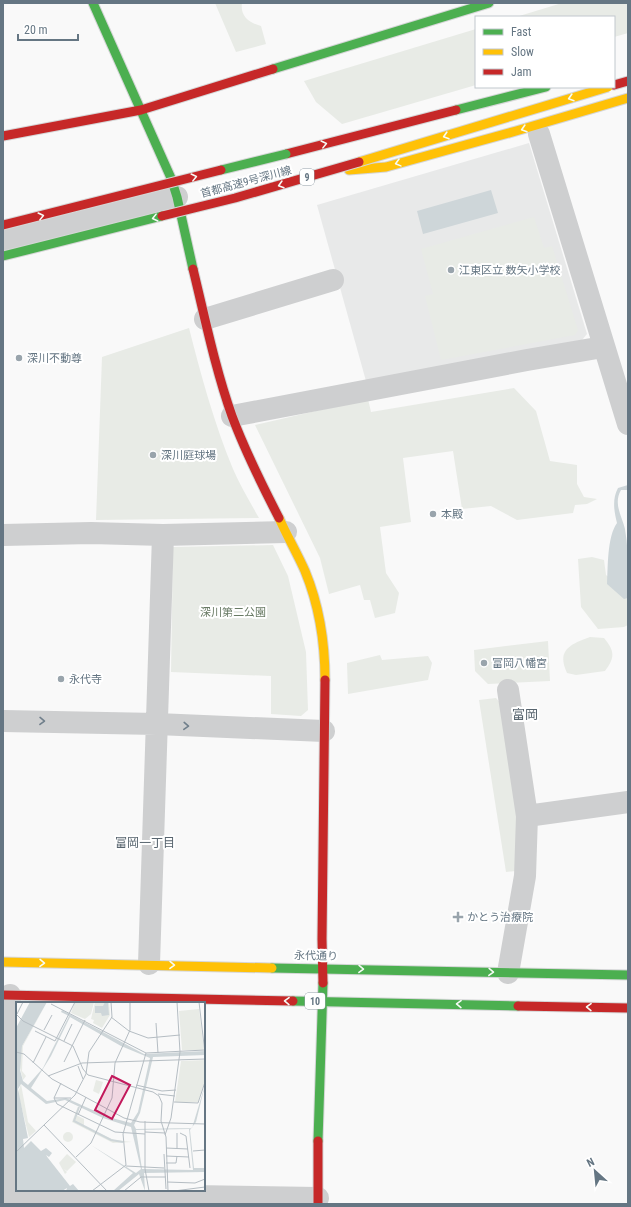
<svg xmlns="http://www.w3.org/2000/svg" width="631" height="1207" font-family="'Roboto Condensed','Noto Sans JP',sans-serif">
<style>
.built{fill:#e8e9e9}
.green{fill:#e8ebe6}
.water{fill:#ced6d9}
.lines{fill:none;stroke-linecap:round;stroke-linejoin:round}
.fast-casing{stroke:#d5d6d7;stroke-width:11}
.slow-casing{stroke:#d5d6d7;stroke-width:11}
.jam-casing{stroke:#d5d6d7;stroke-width:11}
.street{stroke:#cecfd0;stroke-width:22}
.fast{stroke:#4caf50;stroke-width:9}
.slow{stroke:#ffc107;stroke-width:9}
.jam{stroke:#c62828;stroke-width:9}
.fast-bridge-casing{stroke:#d5d6d6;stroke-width:11;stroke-linecap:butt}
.slow-bridge-casing{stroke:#d5d6d6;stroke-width:11;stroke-linecap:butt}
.jam-bridge-casing{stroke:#d5d6d6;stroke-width:11;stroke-linecap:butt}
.fast-bridge{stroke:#4caf50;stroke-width:9}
.slow-bridge{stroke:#ffc107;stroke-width:9}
.jam-bridge{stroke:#c62828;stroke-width:9}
.oneway{stroke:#f6fbf6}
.oneway2{stroke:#707f8b}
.poi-dot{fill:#99a4ac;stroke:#fff;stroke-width:1.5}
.labels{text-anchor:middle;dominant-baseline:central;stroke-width:4;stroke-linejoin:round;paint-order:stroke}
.shield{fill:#fff;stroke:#939fa8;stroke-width:1}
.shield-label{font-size:10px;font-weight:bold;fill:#657683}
.street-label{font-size:11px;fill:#657683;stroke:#fff}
.poi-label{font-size:11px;fill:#657683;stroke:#fff;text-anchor:start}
.park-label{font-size:11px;fill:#687a64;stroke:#fff}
.neighbourhood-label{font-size:12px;fill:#57646e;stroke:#fff}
.quarter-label{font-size:13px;fill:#57646e;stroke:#fff}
.inset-river{fill:none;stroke:#ced6d9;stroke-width:2}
.inset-road{fill:none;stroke:#b5bdc3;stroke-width:1}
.view{fill:#c2185b;fill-opacity:0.15;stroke:#c2185b;stroke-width:2}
.inset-edge{fill:none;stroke:#657683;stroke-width:2}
</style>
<rect width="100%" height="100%" fill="#f9f9f9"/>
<path class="built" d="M529 143 587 334 582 340 366 381 317 205Z"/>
<path class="green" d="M215 3H242C240 16 249 23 261 26L266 44 236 52Z
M562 3H628V33L614 37V17H516Z
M476 29V85L342 124 316 102 304 81Z
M534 217 544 248 552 246 578 330 575 335 441 360 425 296 433 294 421 249Z
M189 328C201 375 214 423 233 469 240 485 250 502 259 518L96 520 102 357Z
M514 388 536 411 550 461 577 465V484L584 497 597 499 587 504 575 505 573 513 517 520 491 506 462 509 453 451 403 458 411 522 380 527 386 573 399 593 395 613 375 618 370 600H364L360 585 329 594 320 558 255 425 368 399 371 412Z
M273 545 288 576 306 652 308 710 301 716 271 714V676L171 672 173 547Z
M592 557 604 560 606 575C631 594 628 596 628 625L624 627 598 629 581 607 578 559Z
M590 637 604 638C615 651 615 658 605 671L576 675 567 673C556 650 571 644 590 637Z
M548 641 550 681 488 684 475 671 474 650Z
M380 655 382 660 428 656 432 663 428 680 348 694 347 663Z
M496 698 502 705 520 822 516 871 506 872 479 700Z"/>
<path class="water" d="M491 190 498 213 423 234 417 211Z
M628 485V490H621C613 504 622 516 625 529 629 552 628 575 628 598L624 599 607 584C608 567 607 537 617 523 614 511 612 499 618 488Z"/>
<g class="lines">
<g class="fast-casing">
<path id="fast" d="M93 3 171 178 177 197 193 269
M273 69 489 3
M456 110 546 87
M272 968 628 975
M293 1001 518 1006
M318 1141 323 983"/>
</g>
<g class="slow-casing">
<path id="slow" d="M349 170 386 167 516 131 628 98
M279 518C287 536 297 553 305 571 319 605 325 644 325 680
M3 962 272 968"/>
</g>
<g class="jam-casing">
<path id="jam" d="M614 85 628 81
M3 136 141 110 273 69
M286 154 456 110
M193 269C205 318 215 368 232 416 245 451 262 485 279 518
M323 983 322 939 325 680
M3 995 293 1001
M518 1006 628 1008
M318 1141V1204"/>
</g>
<path class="street" d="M539 134 628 424
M3 240 177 197
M205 319 333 280
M232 416 527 360 603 347
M3 535 91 533 163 535 286 532
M3 721 157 724 324 731
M527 816 628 802
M149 964 163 535
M508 973 525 876 527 816 508 690
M3 1193 318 1198
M8 1193 10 995"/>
<use href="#fast" class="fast"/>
<use href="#slow" class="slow"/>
<use href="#jam" class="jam"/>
<g class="fast-bridge-casing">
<path id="fast-bridge" d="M221 170 286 154
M3 256 162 216"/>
</g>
<g class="slow-bridge-casing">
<path id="slow-bridge" d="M359 162 608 87"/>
</g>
<g class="jam-bridge-casing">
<path id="jam-bridge" d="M162 216 235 198 359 162
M3 225 221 170"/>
</g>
<use href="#fast-bridge" class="fast-bridge"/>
<use href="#slow-bridge" class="slow-bridge"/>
<use href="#jam-bridge" class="jam-bridge"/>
</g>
<defs><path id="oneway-chevron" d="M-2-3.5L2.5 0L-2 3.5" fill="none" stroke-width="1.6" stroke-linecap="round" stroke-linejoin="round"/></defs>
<g class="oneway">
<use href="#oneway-chevron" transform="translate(571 98) rotate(163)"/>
<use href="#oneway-chevron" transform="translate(524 129) rotate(163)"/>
<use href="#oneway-chevron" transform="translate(446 136) rotate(163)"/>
<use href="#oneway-chevron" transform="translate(324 144) rotate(-14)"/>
<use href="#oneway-chevron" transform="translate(398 163) rotate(165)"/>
<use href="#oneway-chevron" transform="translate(194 177) rotate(-14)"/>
<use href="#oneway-chevron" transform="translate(281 185) rotate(164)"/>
<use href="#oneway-chevron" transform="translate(41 216) rotate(-14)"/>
<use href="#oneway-chevron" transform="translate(155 218) rotate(166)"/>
<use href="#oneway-chevron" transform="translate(42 963) rotate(1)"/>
<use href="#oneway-chevron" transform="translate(172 965) rotate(1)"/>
<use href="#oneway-chevron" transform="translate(361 969) rotate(1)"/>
<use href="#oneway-chevron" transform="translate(491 972) rotate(2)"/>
<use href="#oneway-chevron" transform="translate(287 1001) rotate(-179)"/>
<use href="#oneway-chevron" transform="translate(459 1004) rotate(-179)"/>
<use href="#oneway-chevron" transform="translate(589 1007) rotate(-179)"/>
</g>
<g class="oneway2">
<use href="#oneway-chevron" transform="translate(42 721) rotate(1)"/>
<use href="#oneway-chevron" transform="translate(186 726) rotate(3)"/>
</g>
<g class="poi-dot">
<circle cx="451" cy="270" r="4"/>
<circle cx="19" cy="358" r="4"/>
<circle cx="153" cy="455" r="4"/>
<circle cx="433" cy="514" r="4"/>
<circle cx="484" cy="663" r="4"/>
<circle cx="61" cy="679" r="4"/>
<path d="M456 911h4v4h4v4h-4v4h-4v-4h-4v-4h4z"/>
</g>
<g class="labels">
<g class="shield">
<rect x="300" y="169" width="14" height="16" rx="3"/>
<rect x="305" y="993" width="20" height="16" rx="3"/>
</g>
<g class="shield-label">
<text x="307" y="177">9</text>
<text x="315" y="1001">10</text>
</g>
<g class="street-label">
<text transform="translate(246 182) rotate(-15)">首都高速9号深川線</text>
<text transform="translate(316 956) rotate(1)">永代通り</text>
</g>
<g class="poi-label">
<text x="459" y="270">江東区立 数矢小学校</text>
<text x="27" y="358">深川不動尊</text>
<text x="161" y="455">深川庭球場</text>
<text x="441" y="514">本殿</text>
<text x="492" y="663">富岡八幡宮</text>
<text x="69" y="679">永代寺</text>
<text x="467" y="917">かとう治療院</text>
</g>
<g class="park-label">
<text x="233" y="612">深川第二公園</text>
</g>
<g class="neighbourhood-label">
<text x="145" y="843">富岡一丁目</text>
</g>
<g class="quarter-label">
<text x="525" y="714">富岡</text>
</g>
</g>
<g transform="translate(16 1002)">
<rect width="189" height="189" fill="#f9f9f9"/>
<path d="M59 0H78L75 12 69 17 55 11ZM79 0H93L94 13 86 26 77 21 78 18 75 17ZM30 2 7 44 6 69 10 74 7 78 3 62 6 44ZM183 7 188 48H166L163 9ZM189 58V79L182 100H159L165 59ZM80 78 87 80 83 92 77 89ZM5 82 12 120 20 129 13 135 2 91ZM62 104 60 113 68 117V124L98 138 116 140 97 141 56 120ZM47 135a5 5 0 1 1 10 0a5 5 0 1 1-10 0ZM51 152 60 160 51 169 48 167 51 170 49 172 43 161Z" fill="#e8ebe6"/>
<path d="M14 0H31L6 44 4 68 7 79 12 83 27 66 53 14 45 10 46 8 128 52 189 49V53L137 55 124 111 118 123 120 127 176 126 189 83 180 120 174 128 178 166H189V170L128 171 129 189 123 172 102 189H97L117 171 75 143 120 171 125 167 115 125 87 116 49 98 30 102 5 82 2 87 12 136 7 137 8 146 15 139 25 149 30 146 36 151 33 155 30 153 32 156 54 184 57 182 63 189H50L51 186 46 189H0V26ZM54 15 105 44 134 56 122 110 115 121 92 115 50 96 31 99 15 86 35 54ZM173 127 177 168 126 167 120 128ZM89 0 92 1 93 13 86 14 85 11H79V4H87Z" fill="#ced6d9" fill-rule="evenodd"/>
<path class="inset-river" d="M10 18 21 0M11 18 22 0M0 39 8 23M0 43 9 23M0 105 5 122 9 124 5 123 0 107M63 105 58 119 95 138 107 140M0 130 2 146M3 149V189"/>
<path class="inset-road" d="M183 0 189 51M35 2 130 51 189 48M0 12 7 19 57 44 67 67 72 73 137 90 143 94 146 101 145 119 150 135 152 189M1 12 7 0M95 15 113 29 132 36 164 33M140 21 142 51M28 28 36 13M19 29 39 39 59 0M48 39 56 22M0 50 8 52 36 77 108 116 124 120 189 122M48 60 69 18M17 61 30 35M62 64 67 77M32 74 66 61 189 57M45 81 38 96 41 102 99 130 129 132M120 83 146 89 160 88M142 92 159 94M38 96H55M158 100 182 101 189 80M62 113 70 95M129 119V167L133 189M28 123 91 189M129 130 149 131M164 131 170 134 174 166M149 133 155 116 164 50 161 0M150 146 172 147M161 147V131M177 149 189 148M0 150 59 93 70 72 73 50 96 15 95 0M148 152 150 187M150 154 173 155M60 155 75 141 96 96 99 61 114 28V0M150 161H160L161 154M110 164 148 166M151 180 179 181 189 177M76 189 110 163 107 132 130 51M108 189 125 175H150M158 189 189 185"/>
<path class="view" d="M96 74 114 83 96 117 79 108Z"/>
<rect width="189" height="189" class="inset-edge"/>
</g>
<rect width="631" height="1207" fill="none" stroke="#657683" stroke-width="8"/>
<rect x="475" y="16" width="140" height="72" fill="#ffffff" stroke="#c1c8cd"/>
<rect x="483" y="29" width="20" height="6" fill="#4caf50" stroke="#c1c8cd"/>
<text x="511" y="36" font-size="12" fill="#657683">Fast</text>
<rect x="483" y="49" width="20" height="6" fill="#ffc107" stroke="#c1c8cd"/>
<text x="511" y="56" font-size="12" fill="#657683">Slow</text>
<rect x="483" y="69" width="20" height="6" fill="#c62828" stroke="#c1c8cd"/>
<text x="511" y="76" font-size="12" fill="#657683">Jam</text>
<g transform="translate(595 1171) rotate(333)" stroke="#ffffff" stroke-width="3" paint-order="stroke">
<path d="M0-3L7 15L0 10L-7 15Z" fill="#657683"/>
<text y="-6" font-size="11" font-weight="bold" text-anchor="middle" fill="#657683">N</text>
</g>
<path d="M18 34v6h60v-6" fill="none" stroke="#657683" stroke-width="2"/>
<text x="24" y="34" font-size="12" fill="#657683" stroke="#ffffff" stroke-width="3" paint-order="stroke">20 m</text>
</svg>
